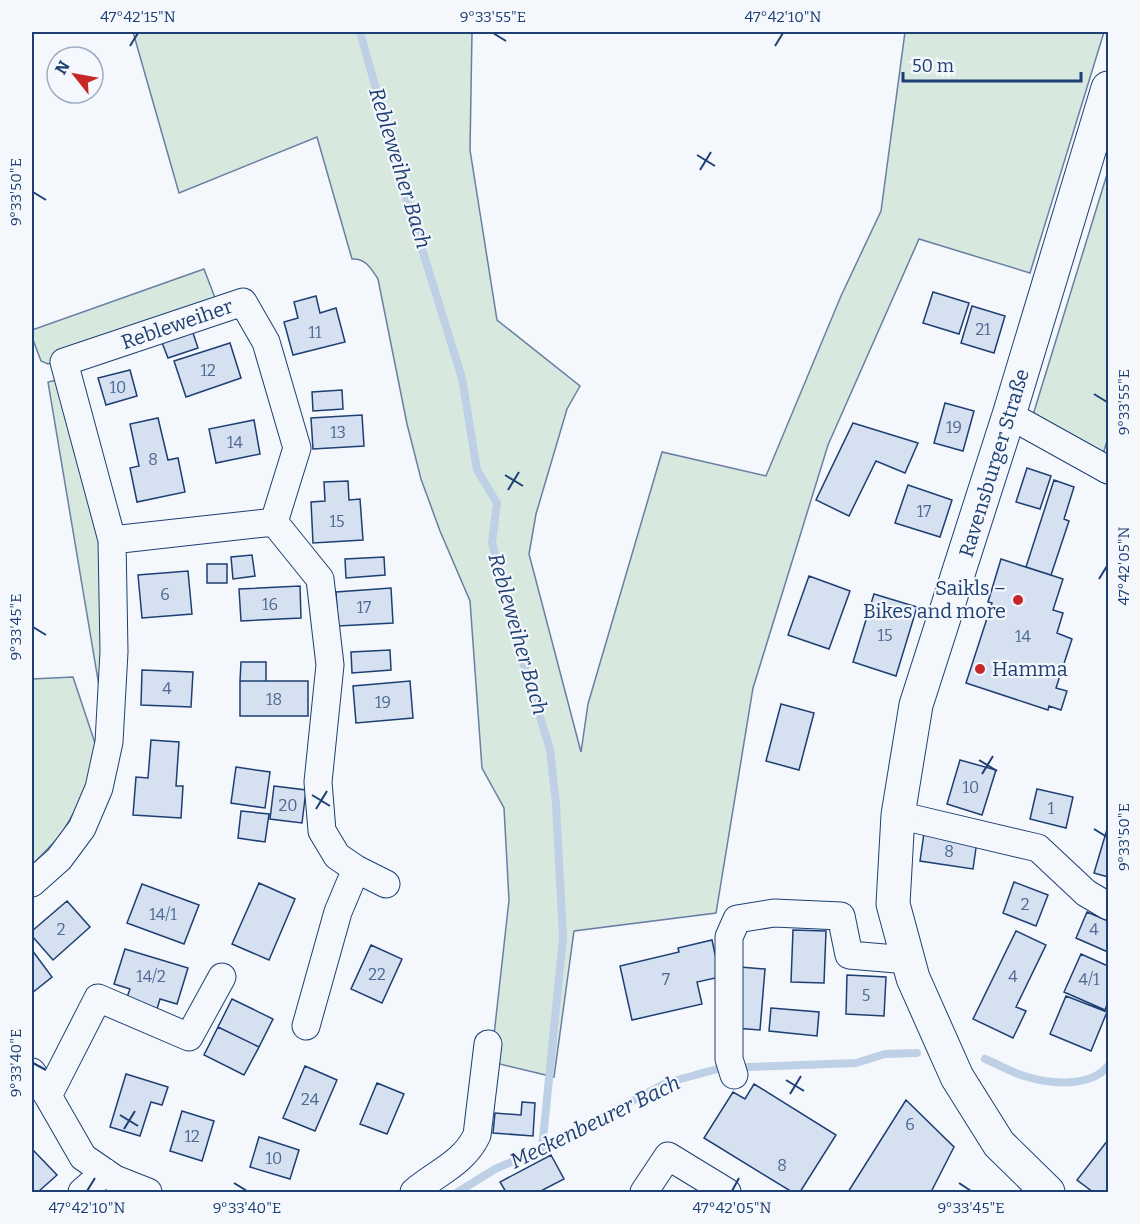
<svg xmlns="http://www.w3.org/2000/svg" width="1140" height="1224" font-family="Bitter,serif">
<style>
.green{fill:#d7e8df;stroke:#687fa3;stroke-width:1.5}
.lines{fill:none;stroke-linecap:round;stroke-linejoin:round}
.stream{stroke:#bed0e5;stroke-width:8}
.building{fill:#d5e0f0;stroke:#1d3f73;stroke-width:1.5}
.minor-casing{stroke:#1d3f73;stroke-width:29}
.major-casing{stroke:#1d3f73;stroke-width:35}
.minor{stroke:#f4f7fb;stroke-width:27}
.major{stroke:#f4f7fb;stroke-width:33}
.ticks{fill:none;stroke:#1d3f73;stroke-width:2}
.poi-dot{fill:#c62828;stroke:#f4f7fb;stroke-width:2}
.labels{text-anchor:middle;dominant-baseline:central;stroke-width:4.5;stroke-linejoin:round;paint-order:stroke}
.number-label{font-size:16px;fill:#4b6792}
.street-label{font-size:20px;fill:#1d3f73;stroke:#f4f7fb}
.poi-label{font-size:20px;fill:#1d3f73;stroke:#f4f7fb;text-anchor:end}
.water-label{font-size:21px;font-style:italic;fill:#1d3f73;stroke:#f4f7fb}
.neatline{fill:none;stroke:#1d3f73;stroke-width:2}
.ticks-label{font-size:15px;text-anchor:middle;fill:#1d3f73}
</style>
<rect width="100%" height="100%" fill="#f4f7fb"/>
<path class="green" d="M133 32H472L470 150 497 320 580 386 567 409 536 514 529 554 581 752 588 704 662 452 766 476 841 296 881 211 905 32H1104L1030 273 919 239 828 445 753 688 716 913 574 931 554 1077 491 1062 509 900 504 808 482 768 470 601 440 531 421 479 407 424 378 279C371 268 365 258 352 259L317 137 179 193Z
M1108 171V438L1102 457 1033 415Z
M204 269 217 303 48 364 41 361 32 337V330Z
M65 378 105 572 100 692 48 382Z
M73 677 95 743 93 770 79 803 61 835 32 865V679Z"/>
<g class="lines">
<path class="stream" d="M360 32 412 217 462 378 477 470 497 503 492 543 524 665 550 749 556 804 563 938 542 1149
M985 1059C998 1064 1011 1072 1024 1076 1050 1084 1090 1088 1108 1066
M458 1192 495 1169 542 1149 666 1083 721 1068 856 1063 885 1054 917 1053"/>
</g>
<path class="building" d="M933 292 969 303 959 334 923 323Z
M316 296 320 313 336 308 345 342 293 355 284 322 298 318 294 302Z
M972 306 1005 316 994 353 961 343Z
M192 330 198 348 168 358 161 340Z
M230 343 241 378 186 397 174 361Z
M130 370 137 396 106 405 98 378Z
M342 390 343 409 313 411 312 392Z
M945 403 974 411 963 451 934 443Z
M362 415 364 446 313 449 311 418Z
M158 418 168 460 178 458 185 492 137 502 130 468 139 466 130 424Z
M254 420 260 454 216 463 209 429Z
M853 423 918 443 905 473 876 461 849 516 816 500Z
M1027 468 1051 476 1040 509 1016 502Z
M1054 480 1074 487 1064 519 1069 521 1051 575 1026 567Z
M348 481 349 500 360 499 363 540 313 543 311 502 325 501 324 482Z
M908 485 952 500 940 537 895 523Z
M252 555 255 576 233 579 231 557Z
M384 557 385 575 346 578 345 559Z
M1001 559 1063 579 1053 610 1063 613 1057 633 1072 639 1056 688 1067 691 1061 710 1049 706 1048 710 966 683 992 603 988 602Z
M207 564H227V583H207Z
M188 571 192 614 142 618 138 575Z
M809 576 850 591 829 649 788 635Z
M300 586 301 618 241 621 239 589Z
M391 588 393 623 338 626 336 592Z
M874 594 917 607 896 676 853 662Z
M390 650 391 670 352 673 351 652Z
M241 662H266V681H240Z
M142 670 193 672 191 707 141 705Z
M240 681H308V716H240Z
M410 681 413 718 356 723 353 686Z
M781 704 814 713 799 770 766 761Z
M151 740 179 742 176 786H183L181 818 133 815 136 777 148 778Z
M960 760 996 770 982 815 947 804Z
M236 767 270 772 265 808 231 803Z
M274 786 306 790 302 823 270 819Z
M1037 789 1073 797 1066 828 1030 819Z
M241 811 269 814 265 842 238 838Z
M1108 826V877L1094 873Z
M924 833 977 841 973 869 920 861Z
M1014 882 1048 895 1036 926 1003 913Z
M259 883 295 899 269 960 232 944Z
M142 884 199 905 184 944 127 923Z
M67 901 90 927 53 960 32 936V931Z
M1087 912 1108 921V952L1076 938Z
M793 930 826 931 824 983 791 982Z
M1016 931 1046 945 1016 1007 1026 1011 1013 1038 973 1019Z
M712 940 720 977 697 982 702 1004 632 1020 620 966 679 952 678 948Z
M371 945 402 959 382 1003 351 989Z
M125 949 188 968 177 1004 160 999 157 1009 126 1000 130 989 114 984Z
M32 950 52 977 32 993Z
M1081 954 1108 966V1002L1105 1010 1064 992Z
M740 967 765 969 760 1030 734 1028Z
M847 975 886 977 884 1016 846 1014Z
M1066 996 1107 1012 1091 1051 1050 1034Z
M232 999 273 1019 259 1047 218 1027Z
M771 1008 819 1012 817 1036 769 1031Z
M218 1027 259 1047 244 1075 204 1055Z
M305 1066 337 1080 315 1131 283 1118Z
M126 1074 168 1087 162 1105 151 1102 140 1136 110 1127Z
M377 1083 404 1094 387 1134 360 1124Z
M754 1084 836 1135 800 1192H792L704 1138 733 1092 745 1099Z
M906 1100 954 1147 931 1192H848Z
M522 1102 535 1103 533 1136 493 1133 495 1113 521 1115Z
M182 1111 214 1121 202 1161 170 1151Z
M259 1137 299 1150 290 1179 250 1167Z
M1108 1140V1192H1093L1077 1180Z
M33 1150 57 1175 38 1192H32V1152Z
M551 1155 564 1179 539 1192H506L500 1182Z"/>
<g class="lines">
<g class="minor-casing">
<path id="minor" d="M1009 415 1108 470
M112 540 274 522 320 579 330 665 318 782 322 831 337 856 356 869 386 884
M898 815 1038 848 1086 893 1108 906
M32 883 59 859 82 828 99 788 109 742 114 652 112 540 64 362 243 302 266 342 297 448 274 522
M306 1026 338 912 356 869
M32 1072 48 1096 83 1157 115 1179 148 1192
M734 1075 729 1059V937L737 919 774 913 841 916 849 955 908 960
M48 1096 98 998 189 1037 222 977
M82 1192 105 1172
M414 1192C436 1173 464 1163 477 1135L488 1044
M644 1192 668 1156 727 1192"/>
</g>
<g class="major-casing">
<path id="major" d="M1048 1192 999 1144 957 1077 913 978 893 904 898 815 916 705 1009 415 1108 88"/>
</g>
<use href="#minor" class="minor"/>
<use href="#major" class="major"/>
</g>
<path class="ticks" d="M493 33 506 41M130 46 138 33M775 46 783 33M697 155 715 166M700 170 711 152M33 192 46 200M1094 394 1107 402M505 475 523 486M508 490 519 472M1099 579 1107 566M33 627 46 635M979 760 997 771M982 774 993 756M312 795 330 806M316 809 327 791M1094 829 1107 837M33 1063 46 1070M786 1080 804 1091M790 1094 801 1076M120 1115 138 1126M124 1129 135 1111M234 1183 247 1191M959 1183 971 1191M87 1191 95 1178M732 1191 739 1178"/>
<g class="poi-dot">
<circle cx="1018" cy="600" r="6"/>
<circle cx="980" cy="669" r="6"/>
</g>
<g class="labels">
<g class="number-label">
<text x="983" y="329">21</text>
<text x="315" y="332">11</text>
<text x="208" y="370">12</text>
<text x="118" y="387">10</text>
<text x="954" y="427">19</text>
<text x="338" y="432">13</text>
<text x="235" y="442">14</text>
<text x="153" y="459">8</text>
<text x="924" y="511">17</text>
<text x="337" y="521">15</text>
<text x="165" y="594">6</text>
<text x="270" y="604">16</text>
<text x="364" y="607">17</text>
<text x="885" y="635">15</text>
<text x="1023" y="636">14</text>
<text x="167" y="688">4</text>
<text x="274" y="699">18</text>
<text x="383" y="702">19</text>
<text x="971" y="787">10</text>
<text x="288" y="805">20</text>
<text x="1051" y="808">1</text>
<text x="949" y="851">8</text>
<text x="1025" y="904">2</text>
<text x="163" y="914">14/1</text>
<text x="61" y="929">2</text>
<text x="1094" y="929">4</text>
<text x="377" y="974">22</text>
<text x="151" y="976">14/2</text>
<text x="1013" y="976">4</text>
<text x="666" y="979">7</text>
<text x="1089" y="979">4/1</text>
<text x="866" y="995">5</text>
<text x="310" y="1099">24</text>
<text x="910" y="1124">6</text>
<text x="192" y="1136">12</text>
<text x="274" y="1158">10</text>
<text x="782" y="1165">8</text>
</g>
<g class="street-label">
<text transform="translate(177 324) rotate(-19)">Rebleweiher</text>
<text transform="translate(994 463) rotate(-73)">Ravensburger Straße</text>
</g>
<g class="poi-label">
<text x="1006" y="588">Saikls –<tspan x="1006" dy="23">Bikes and more</tspan></text>
<text x="992" y="669" text-anchor="start">Hamma</text>
</g>
<g class="water-label">
<text transform="translate(400 168) rotate(73)">Rebleweiher Bach</text>
<text transform="translate(518 634) rotate(74)">Rebleweiher Bach</text>
<text transform="translate(595 1122) rotate(-26)">Meckenbeurer Bach</text>
</g>
</g>
<rect width="1140" height="1224" fill="none" stroke="#f4f7fb" stroke-width="66"/>
<g transform="translate(75 75) rotate(301)"><circle r="28" fill="#f4f7fb" stroke="#9eadc5" stroke-width="1.5"/>
<path d="M0-4.5L10 22L0 15L-10 22Z" fill="#c62828"/>
<text y="-9" font-size="16" font-weight="bold" text-anchor="middle" fill="#1d3f73">N</text>
</g>
<path d="M903 72v9h178v-9" fill="none" stroke="#1d3f73" stroke-width="3"/>
<text x="912" y="72" font-size="18" fill="#1d3f73" stroke="#f4f7fb" stroke-width="4.5" paint-order="stroke">50 m</text>
<rect x="33" y="33" width="1074" height="1158" class="neatline"/>
<g class="ticks-label">
<text x="138" y="22">47°42'15"N</text>
<text x="493" y="22">9°33'55"E</text>
<text x="783" y="22">47°42'10"N</text>
<text transform="translate(16 192) rotate(-90)" y="5">9°33'50"E</text>
<text transform="translate(1124 402) rotate(-90)" y="5">9°33'55"E</text>
<text transform="translate(1124 566) rotate(-90)" y="5">47°42'05"N</text>
<text transform="translate(16 627) rotate(-90)" y="5">9°33'45"E</text>
<text transform="translate(1124 837) rotate(-90)" y="5">9°33'50"E</text>
<text transform="translate(16 1063) rotate(-90)" y="5">9°33'40"E</text>
<text x="87" y="1213">47°42'10"N</text>
<text x="247" y="1213">9°33'40"E</text>
<text x="732" y="1213">47°42'05"N</text>
<text x="971" y="1213">9°33'45"E</text>
</g>
</svg>
